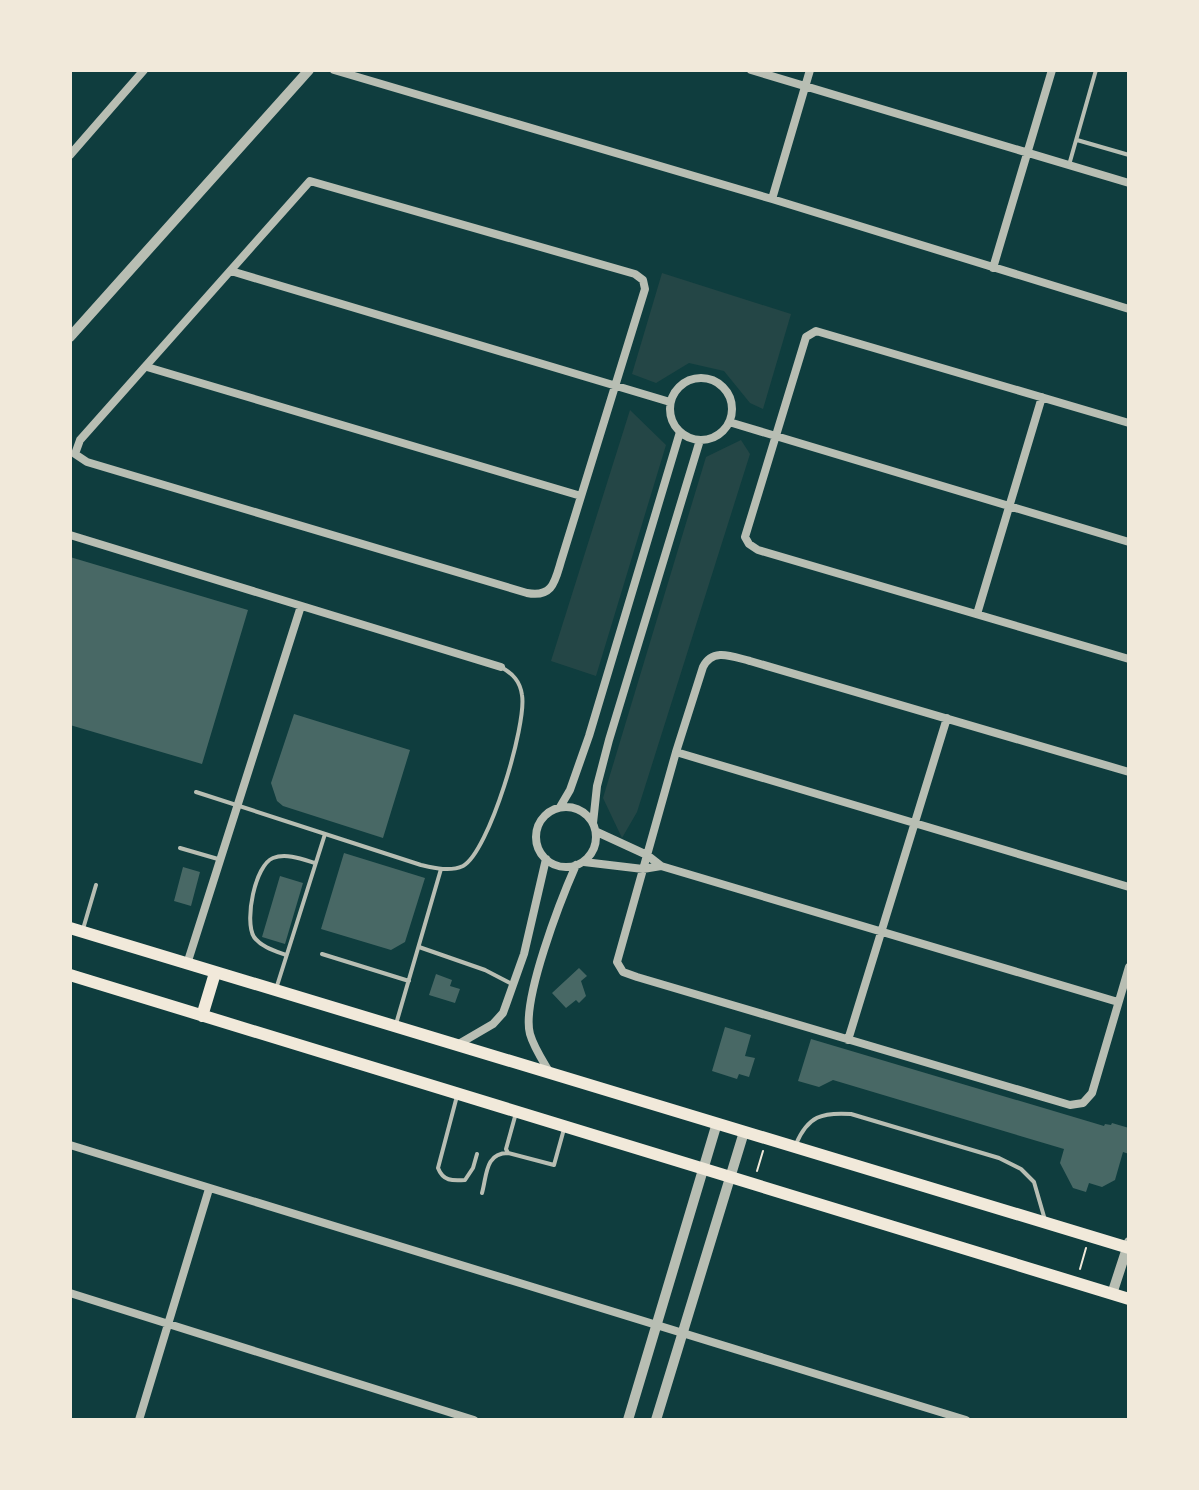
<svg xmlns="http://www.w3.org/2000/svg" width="1199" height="1490" font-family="'Open Sans',sans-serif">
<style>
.green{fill:#244646}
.building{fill:#486865}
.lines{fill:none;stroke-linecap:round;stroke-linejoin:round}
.path{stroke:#f1e9da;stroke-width:2}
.service{stroke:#b8beb3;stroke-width:4}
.minor{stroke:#b8beb3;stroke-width:8}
.tertiary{stroke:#b8beb3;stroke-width:10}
.primary{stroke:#f1e9da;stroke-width:12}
</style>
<rect width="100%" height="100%" fill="#0f3d3e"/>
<path class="green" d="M662 273 791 314 763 409 750 403 724 371 689 363 656 383 632 374Z
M630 410 666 445 596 676 551 661Z
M741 440 750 454 637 812 622 838 603 798 706 457Z"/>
<path class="building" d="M70 557 248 610 202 764 70 725Z
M294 714 410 750 383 838 283 806 277 801 271 783Z
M344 853 425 878 405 942 391 950 321 929Z
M183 867 200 872 191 906 174 901Z
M280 876 303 883 285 944 262 937Z
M579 968 587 976 581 981 586 996 579 1003 576 1000 566 1008 552 993Z
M436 974 452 980 450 986 460 989 455 1003 429 995Z
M725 1027 751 1035 745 1056 755 1058 749 1077 739 1074 737 1079 712 1071Z
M811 1039 1104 1126 1105 1124 1111 1125 1112 1123 1129 1128V1154L1123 1152 1115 1180 1102 1187 1089 1183 1086 1192 1073 1188 1060 1163 1064 1149 833 1080 819 1087 798 1081Z"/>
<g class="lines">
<path class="path" d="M757 1171 763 1151
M1080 1269 1086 1248"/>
<path class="service" d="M1077 140 1129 155
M1069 165 1096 70
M196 792 421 865C434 868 450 872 463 866 489 852 527 724 522 695 520 681 513 674 501 667
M180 848 218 859
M83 929 96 885
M419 947 485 970 512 984
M322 954 409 981
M286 955C275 951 261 947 254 937 244 921 255 865 273 858 286 853 302 859 315 863
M276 989 325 834
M396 1024 441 869
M457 1096 438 1168C443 1181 452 1181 465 1180L473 1168 477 1154
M516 1113 506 1149 508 1153 554 1165 564 1129
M796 1144C808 1116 822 1112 851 1114L999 1158 1021 1169 1034 1182 1045 1220
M482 1193C487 1175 485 1153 508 1153"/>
<path class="minor" d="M334 70 772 199 1129 309
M751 70 1129 183
M70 155 144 70
M310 181 635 274 643 280 645 289 562 558C555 580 554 598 527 593L87 462 75 454 80 440Z
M772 199 810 70
M993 268 1052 70
M231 271 670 402
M147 367 581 496
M670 409a31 31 0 1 1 62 0a31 31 0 1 1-62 0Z
M729 422 1129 542
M1129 423 816 331 806 337 745 537 749 544 758 550 1129 659
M70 535 501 667
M977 614 1042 397
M676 752 1129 887
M1129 772 750 661C733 657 713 647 703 667L676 752 617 962 623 972 637 977 1070 1105 1083 1103 1092 1093 1129 967
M536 837a30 30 0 1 1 60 0a30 30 0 1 1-60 0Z
M560 807 570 790 589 736 680 432
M593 823 597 786 609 740 700 440
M597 832 647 855 661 866 1118 1002
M584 862 643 869 661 866
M187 964 301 606
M848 1040 947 718
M457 1045 493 1024 503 1013 524 954 546 859
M550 1073C543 1061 534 1048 530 1034 521 1001 561 899 576 865
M70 1145 966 1420
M70 1293 474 1420
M139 1420 209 1189"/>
<path class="tertiary" d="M70 337 309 70
M1112 1294 1129 1242
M628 1420 717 1123
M656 1420 744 1132"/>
<path class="primary" d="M70 928 1129 1248
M70 975 1129 1299
M202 1016 215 973"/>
</g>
<rect width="1199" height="1490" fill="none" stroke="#f1e9da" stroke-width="144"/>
</svg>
